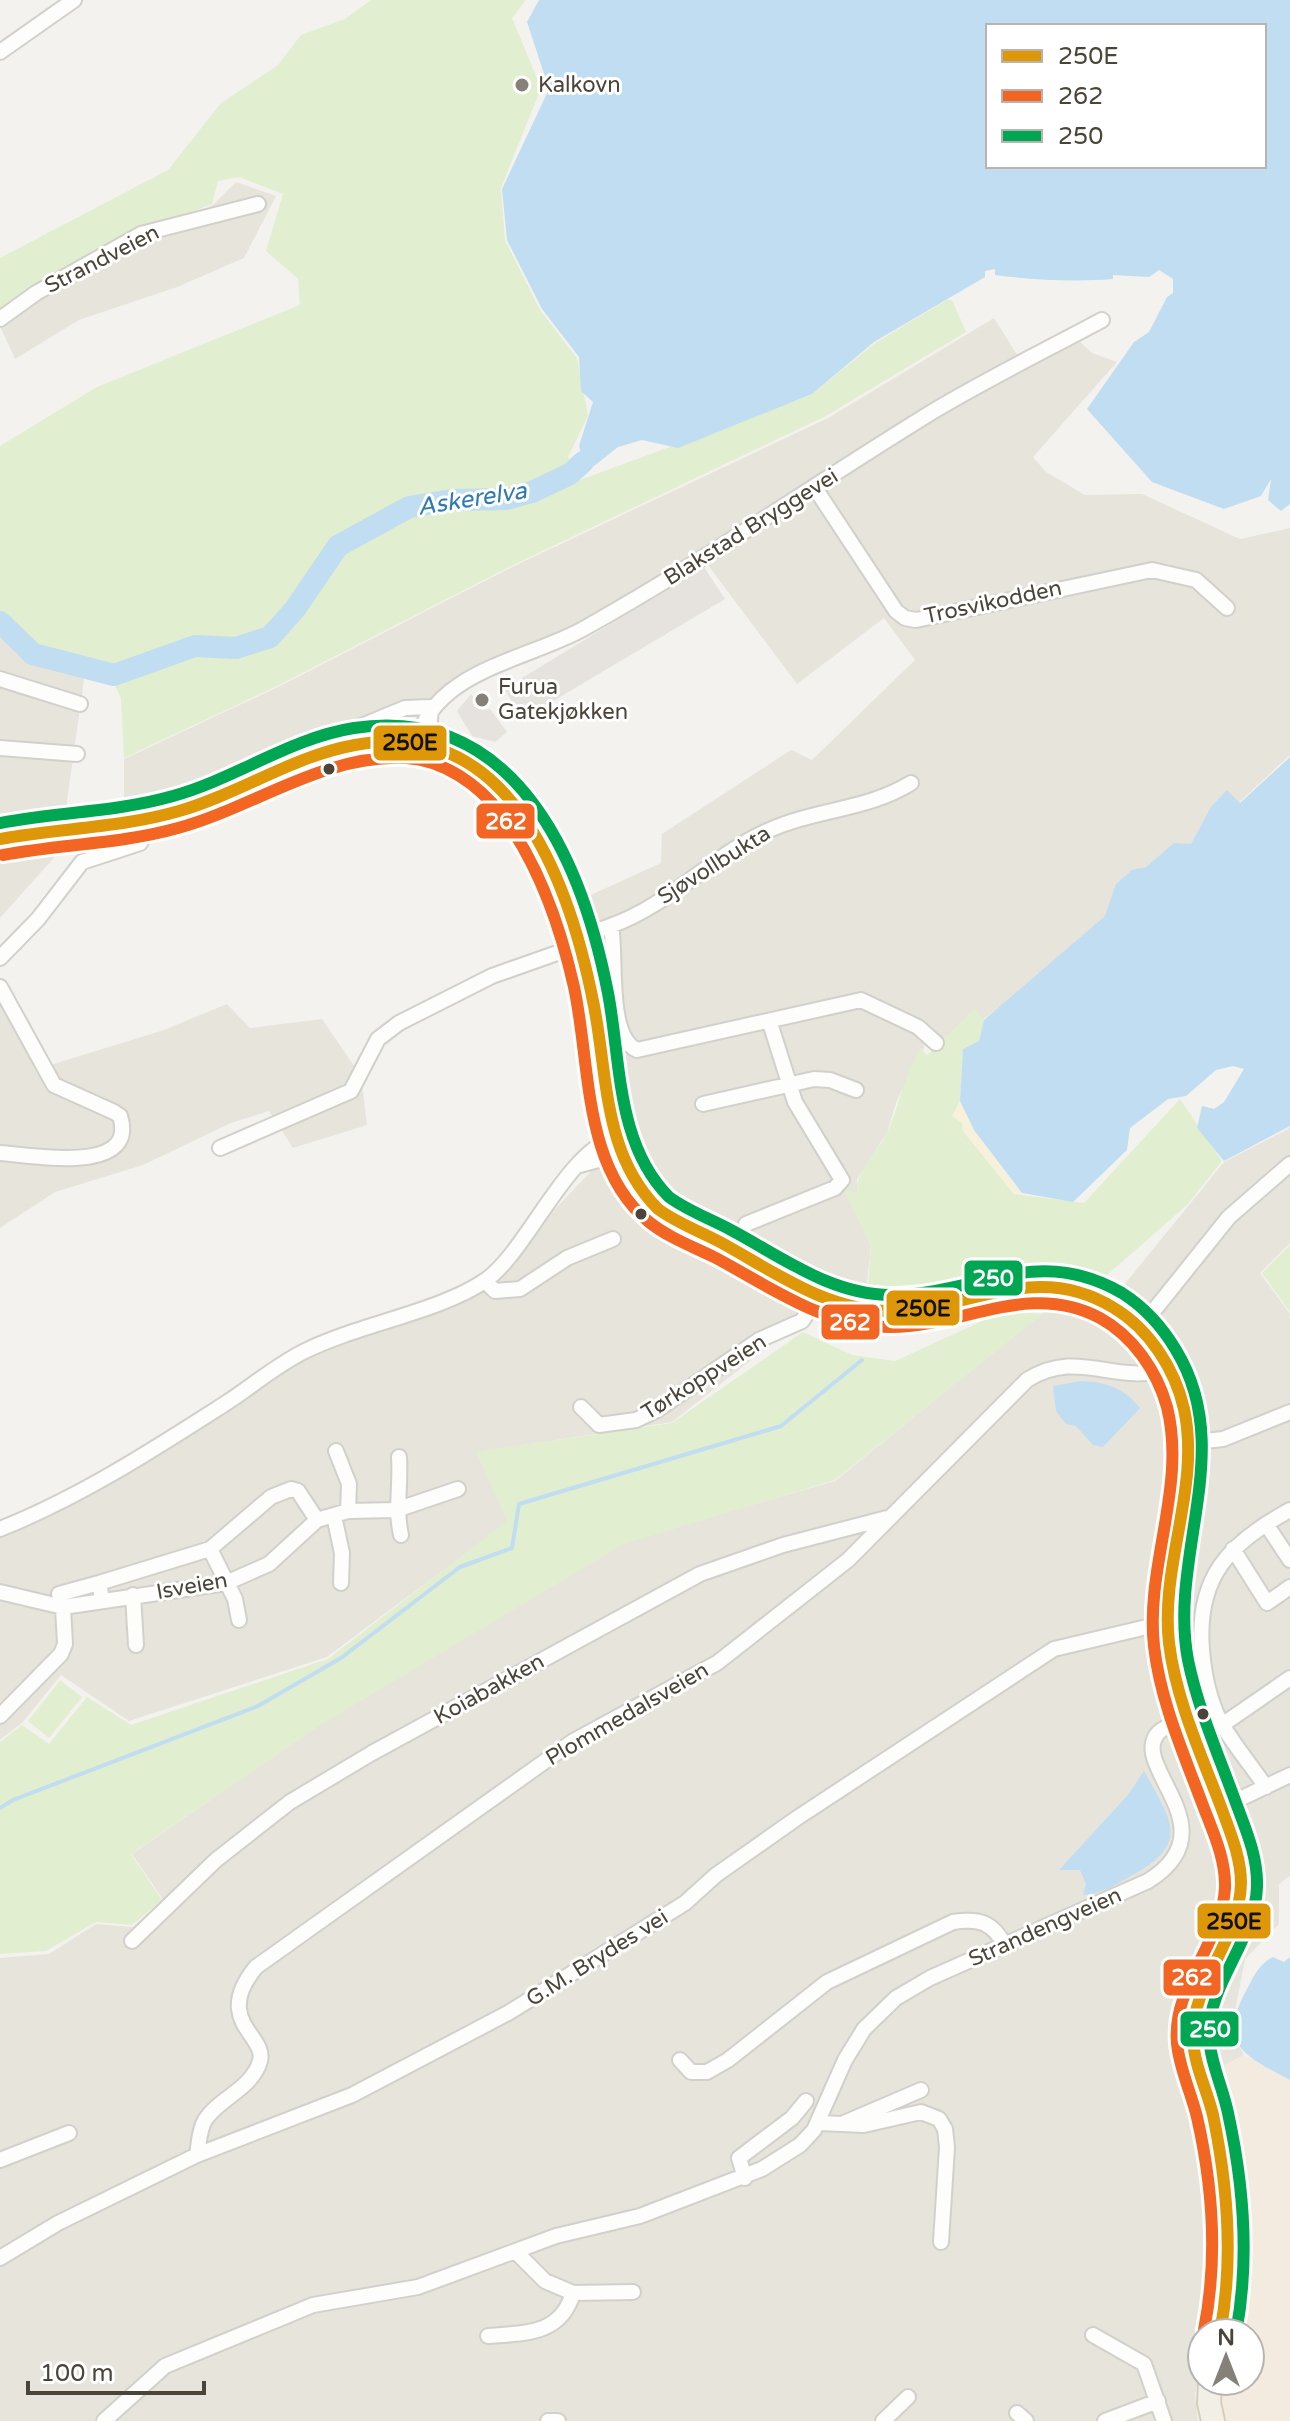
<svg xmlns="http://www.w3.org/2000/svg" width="1290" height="2421" font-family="'Varela Round',sans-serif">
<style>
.residential{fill:#e7e4dc}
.commercial{fill:#f3ebdf}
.green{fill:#e1eecf}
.sand{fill:#f7f0da}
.parking{fill:#e6e3df}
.water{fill:#c0ddf1;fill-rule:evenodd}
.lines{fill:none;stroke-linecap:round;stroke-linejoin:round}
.stream{stroke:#c0ddf1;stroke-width:4}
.river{stroke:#c0ddf1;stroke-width:22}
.minor-casing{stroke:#d2d0cb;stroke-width:18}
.primary-casing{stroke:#d6cebb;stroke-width:26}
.minor{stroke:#fdfdfc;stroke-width:14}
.primary{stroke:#f2efe6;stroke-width:22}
.bus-1-casing{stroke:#fff;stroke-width:18}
.bus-2-casing{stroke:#fff;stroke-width:18}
.bus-3-casing{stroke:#fff;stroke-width:18}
.bus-1{stroke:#dd9709;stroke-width:12}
.bus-2{stroke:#f26522;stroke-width:12}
.bus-3{stroke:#00a651;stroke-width:12}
.poi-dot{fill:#868178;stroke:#fff;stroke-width:3}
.bus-dot{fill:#4b4439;stroke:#fff;stroke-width:3}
.labels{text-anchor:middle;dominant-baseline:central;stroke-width:6;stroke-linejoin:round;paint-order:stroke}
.poi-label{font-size:22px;fill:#4b4439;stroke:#fff;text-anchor:start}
.street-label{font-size:22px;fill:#4b4439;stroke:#fff}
.water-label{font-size:24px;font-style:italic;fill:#2e7ab2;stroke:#fff}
.line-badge{stroke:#fff;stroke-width:3}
.badge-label{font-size:22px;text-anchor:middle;font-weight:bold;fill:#fff}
.pale-badge-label{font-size:22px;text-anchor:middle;font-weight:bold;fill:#111}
</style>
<rect width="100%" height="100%" fill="#f4f2ee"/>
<path class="residential" d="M236 182 276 196 244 258 177 287 79 320 15 359 0 326 96 260 181 224 214 204Z
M994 318 1021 361 1067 330 1092 353 1117 362 1033 457 1046 472 1085 495 1142 494 1240 539 1290 528V755L1176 861 1009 1000 959 1037 926 1042 897 1100 887 1133 857 1179V1194L844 1190 871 1245 865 1301 838 1292 672 1422 479 1452 509 1521 327 1657 129 1721 61 1675 22 1723 0 1740V1530L25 1521 302 1354 485 1282 621 1140 571 904 661 863 662 834 791 750 812 760 915 660 884 618 797 684 699 553 540 646 482 667 432 699 395 704 207 785 124 802V759L276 688 512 567 828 418Z
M0 625 88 651 60 851 0 918Z
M0 1002 28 1052 44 1067 164 1030 227 1004 250 1028 322 1019 361 1076 367 1125 293 1148 269 1111 231 1123 143 1165 55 1192 0 1228Z
M1290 1128V1243L1260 1273 1290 1314V1876L1279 1884V1924L1245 1959 1231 2032 1244 2055 1210 2073 1186 2092 1196 2101 1208 2158 1218 2260 1217 2294 1208 2333H1202V2357L1195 2394 1198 2421H0V1958L49 1954 96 1924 133 1927 164 1901 132 1854 322 1723 623 1542 835 1481 1065 1295 1110 1302 1224 1162Z"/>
<path class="commercial" d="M1244 2055 1290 2080V2421H1222L1217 2381H1250V2333H1228L1210 2073Z"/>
<path class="green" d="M371 0H526L512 18 541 88 501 188 505 240 540 310 577 358 588 416 568 457 580 480 811 395 875 343 947 300H952L966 332 826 416 511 566 275 687 124 758 121 698 103 661 0 638V446L97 387 300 305 298 279 266 251 283 194 239 177 218 181 212 204 93 250 0 312V258L168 170 221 103 278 65 301 35 345 19Z
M975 1008 984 1020 979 1041 963 1049 960 1101 953 1116 962 1123 963 1131 1014 1194 1084 1203 1180 1099 1222 1161 1187 1205 1099 1282 1046 1271 1005 1273 934 1296 867 1299 871 1245 843 1189 857 1193C856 1169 876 1155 887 1133 902 1101 902 1072 926 1042L923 1051 927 1055Z
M1290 1245V1312L1262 1273Z
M1004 1311 1043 1314 835 1480 624 1544 322 1724 131 1854 162 1900 132 1925 96 1922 46 1951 0 1954V1742L22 1725 49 1744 87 1697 131 1725 328 1659 507 1521 476 1452 672 1423 803 1332 852 1355 895 1361Z
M60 1680 82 1697 49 1738 28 1721Z"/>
<path class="sand" d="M960 1101 974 1130 1021 1193 1014 1194 963 1131 962 1123 952 1116Z"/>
<path class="parking" d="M704 567 725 599 523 719 504 689Z
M471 694 483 710 490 709 507 732 495 742 472 736 457 711Z"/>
<path class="water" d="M539 0H1290V504L1281 511 1268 500 1271 479 1261 496 1224 509 1152 482 1087 409 1134 342 1149 332 1167 297 1173 293V279L1159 270 1149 277 1113 275V279C1073 282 1034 280 995 275V269L985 271V277L874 342 812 394 678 448 642 440 618 447 594 466 583 462 579 446 593 402 581 391 579 357 542 309 507 240 502 189 549 89 527 22ZM1264 26V166H988V26Z
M1290 757V1126L1224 1161 1197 1128 1202 1106 1214 1109 1224 1102 1244 1069 1233 1066 1216 1070 1186 1096 1168 1099 1130 1128 1127 1150 1073 1202 1022 1193 974 1130 960 1101 963 1049 979 1041 984 1020 1105 916 1116 884 1132 870 1146 867 1174 843 1191 844 1211 807 1227 790 1240 803Z
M1081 1381C1107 1382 1124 1388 1140 1408L1103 1447 1093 1445 1076 1426 1066 1424 1056 1411 1053 1386Z
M1144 1771C1173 1823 1191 1844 1129 1877 1114 1886 1101 1894 1083 1895L1086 1884 1080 1870H1059L1128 1795Z
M1273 1957 1284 1962 1290 1957V2080C1246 2056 1216 2046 1246 1991 1254 1976 1258 1965 1273 1957Z"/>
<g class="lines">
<path class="stream" d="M0 1808 13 1800 258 1706 341 1658 460 1567 512 1548 519 1504 781 1426 862 1360"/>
<path class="river" d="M0 622 33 654 114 675 195 646 236 648 270 637 295 609 338 546 409 507 452 500 507 499 532 492 570 474 583 462"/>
<g class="minor-casing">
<path id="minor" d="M0 52 74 0
M0 319 36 293 141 234 258 204
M815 488 896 611 905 618 916 620 1152 570 1196 580 1227 608
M0 679 80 704
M359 727 405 708 431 707
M417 743C432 671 527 660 583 629 703 562 815 484 932 412 987 379 1046 350 1102 320
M428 745 431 707
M0 748 77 754
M611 926C617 955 606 1036 637 1050L861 1000 918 1027 936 1043
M575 935C586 932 599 931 610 926 668 906 712 856 767 831 818 808 865 811 911 783
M0 958 38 919 82 862 140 843 145 834 142 820
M0 987 54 1085 114 1112 120 1116C139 1176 30 1155 0 1153
M703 1104 814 1079 830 1080 856 1090
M220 1148 351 1091 378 1039 399 1023 492 976 577 946
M746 1224 835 1188 842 1180 795 1102 770 1023
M485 1281 495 1291 520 1289 567 1258 613 1239
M1139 1329 1229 1217 1290 1164
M581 1407 599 1425 636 1420 657 1410 759 1340 802 1321 819 1296
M1188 1443 1223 1439 1290 1412
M336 1451 349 1484 348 1511
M399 1457C401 1484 395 1509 401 1535
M334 1516 342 1553 341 1583
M1266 1524 1290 1560
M0 1529C80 1497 151 1451 223 1405 250 1388 276 1365 305 1351 359 1324 440 1312 486 1280 527 1251 566 1152 615 1138L630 1141 620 1154 580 1165
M210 1549 235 1599 239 1620
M1233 1549 1267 1603 1290 1587
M0 1592 63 1607 226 1583 269 1564 317 1520 348 1511 396 1510 458 1489
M59 1594 99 1583
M133 1595 136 1645
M102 1599 99 1583 210 1549 271 1497 291 1489 298 1491 317 1520
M0 1716 61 1654 65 1644 63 1607
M1222 1725 1290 1678
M1266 1787C1251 1765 1233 1744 1220 1721 1209 1699 1204 1674 1202 1650 1196 1577 1229 1543 1290 1510
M1221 1808 1290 1775
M132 1941 216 1860 290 1802 372 1753 700 1574 783 1545 887 1518
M680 2060 691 2072H707L728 2060 827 1982 953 1922C979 1918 993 1922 1005 1946
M819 2123 864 2125 921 2112 939 2119 945 2129 947 2147 941 2242
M844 2123 921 2090
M197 2155C199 2143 199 2130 205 2120 219 2098 252 2089 260 2061 267 2035 212 2021 256 1967L572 1742 717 1663 848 1560 1027 1380C1079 1347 1117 1387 1168 1368
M0 2160 69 2133
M745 2178 739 2158 792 2118 806 2101
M0 2258 58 2223 197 2155 352 2095 508 2013 685 1903 716 1875 797 1818 1054 1649 1168 1622
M573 2293 633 2292
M1093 2335 1144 2364 1164 2421
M488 2336C525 2333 561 2335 573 2293L545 2281 517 2253
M1017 2413 1026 2421
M104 2421 165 2366 313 2305 418 2287 556 2236 640 2216 762 2169 800 2145 814 2130 845 2060 864 2029 896 1998 930 1978 1148 1881C1233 1828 1126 1765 1159 1732 1166 1726 1179 1723 1187 1719
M548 2421H558
M883 2421 908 2397
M1105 2421 1158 2401"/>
</g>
<g class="primary-casing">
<path id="primary" d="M0 839C57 826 118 829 174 813 268 786 363 709 462 759 491 773 515 796 532 824 572 894 578 975 605 1049
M600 1036C603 1083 608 1141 634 1181 655 1214 686 1223 718 1241 773 1273 829 1313 895 1311 983 1309 1045 1247 1130 1320 1240 1415 1150 1548 1174 1671 1187 1738 1238 1815 1241 1880 1244 1936 1196 1976 1193 2029 1192 2058 1206 2087 1213 2115 1228 2184 1236 2264 1220 2333
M1210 2381 1209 2403 1213 2421"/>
</g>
<use href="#minor" class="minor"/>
<use href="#primary" class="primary"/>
<g class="bus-1-casing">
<path id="bus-1" d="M0 839C59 828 121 828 179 811 239 794 293 756 355 745 511 715 570 883 594 1006 608 1077 603 1154 658 1209 677 1223 699 1231 720 1242 775 1272 828 1312 893 1311 973 1309 1036 1260 1114 1308 1149 1329 1175 1369 1184 1409 1201 1487 1160 1564 1169 1643 1176 1700 1201 1754 1221 1807 1230 1832 1241 1857 1241 1883 1240 1940 1191 1983 1193 2039 1194 2065 1207 2090 1213 2115 1228 2187 1234 2260 1220 2333"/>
</g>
<g class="bus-2-casing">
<path id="bus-2" d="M3 855C61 844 121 844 178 828 255 807 323 754 406 758 444 760 479 785 501 814 539 864 560 925 574 987 591 1065 582 1167 649 1222 669 1238 694 1247 716 1258 772 1288 825 1327 891 1327 963 1327 1030 1280 1100 1318 1133 1336 1157 1371 1167 1407 1187 1486 1145 1566 1154 1646 1160 1700 1183 1752 1202 1803 1212 1830 1226 1858 1225 1888 1222 1943 1172 1986 1177 2043 1179 2068 1191 2092 1197 2117 1213 2187 1218 2259 1204 2330"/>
</g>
<g class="bus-3-casing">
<path id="bus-3" d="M0 823C57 812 117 812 173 796 235 779 290 738 354 728 516 704 582 861 608 993 621 1061 616 1144 669 1197 688 1211 711 1219 731 1230 782 1257 831 1295 891 1295 977 1295 1036 1243 1122 1293 1144 1307 1163 1328 1176 1350 1237 1450 1168 1555 1188 1660 1198 1709 1219 1756 1236 1803 1246 1830 1258 1857 1257 1887 1255 1941 1208 1983 1209 2036 1210 2062 1223 2088 1228 2113 1244 2186 1250 2259 1236 2333"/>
</g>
<use href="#bus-1" class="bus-1"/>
<use href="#bus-2" class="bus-2"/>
<use href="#bus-3" class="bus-3"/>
</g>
<g class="poi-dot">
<circle cx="522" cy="85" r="8"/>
<circle cx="482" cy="700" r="8"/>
</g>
<g class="bus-dot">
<circle cx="329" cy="769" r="7"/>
<circle cx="641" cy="1214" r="7"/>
<circle cx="1203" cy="1714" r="7"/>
</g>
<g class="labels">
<g class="poi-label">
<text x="538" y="85">Kalkovn</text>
<text x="498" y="687">Furua<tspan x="498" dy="25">Gatekjøkken</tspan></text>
</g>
<g class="street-label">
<text transform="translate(102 259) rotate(-27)">Strandveien</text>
<text transform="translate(751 527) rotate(-32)">Blakstad Bryggevei</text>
<text transform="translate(993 602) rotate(-12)">Trosvikodden</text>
<text transform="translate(714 865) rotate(-32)">Sjøvollbukta</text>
<text transform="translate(704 1377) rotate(-32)">Tørkoppveien</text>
<text transform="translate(192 1586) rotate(-10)">Isveien</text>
<text transform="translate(489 1689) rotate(-29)">Koiabakken</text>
<text transform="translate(627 1714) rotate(-30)">Plommedalsveien</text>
<text transform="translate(1045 1927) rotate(-24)">Strandengveien</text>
<text transform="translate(597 1958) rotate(-32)">G.M. Brydes vei</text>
</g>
<g class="water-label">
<text transform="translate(472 499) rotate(-9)">Askerelva</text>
</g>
</g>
<g class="line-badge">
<rect x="372" y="724" width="76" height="38" rx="8" fill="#dd9709"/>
<rect x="475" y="802" width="61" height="38" rx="8" fill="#f26522"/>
<rect x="963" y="1259" width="61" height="38" rx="8" fill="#00a651"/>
<rect x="885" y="1289" width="76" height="38" rx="8" fill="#dd9709"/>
<rect x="820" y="1303" width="61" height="38" rx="8" fill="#f26522"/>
<rect x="1196" y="1902" width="76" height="38" rx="8" fill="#dd9709"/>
<rect x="1162" y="1958" width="60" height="39" rx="8" fill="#f26522"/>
<rect x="1179" y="2010" width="61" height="38" rx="8" fill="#00a651"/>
</g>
<g class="badge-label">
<text x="506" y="829">262</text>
<text x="993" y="1286">250</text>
<text x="850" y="1330">262</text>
<text x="1192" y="1985">262</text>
<text x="1210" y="2037">250</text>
</g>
<g class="pale-badge-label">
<text x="410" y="750">250E</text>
<text x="923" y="1316">250E</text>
<text x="1234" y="1929">250E</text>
</g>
<rect x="986" y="24" width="280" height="144" fill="#ffffff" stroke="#b7b4b0" stroke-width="2"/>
<rect x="1002" y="50" width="40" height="12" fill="#dd9709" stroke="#b7b4b0" stroke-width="2"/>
<text x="1058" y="64" font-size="24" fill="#4b4439">250E</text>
<rect x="1002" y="90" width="40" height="12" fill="#f26522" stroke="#b7b4b0" stroke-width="2"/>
<text x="1058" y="104" font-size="24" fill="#4b4439">262</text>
<rect x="1002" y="130" width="40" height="12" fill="#00a651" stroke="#b7b4b0" stroke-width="2"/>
<text x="1058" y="144" font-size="24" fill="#4b4439">250</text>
<g transform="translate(1226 2357)"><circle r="38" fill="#ffffff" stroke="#b7b4b0" stroke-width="2"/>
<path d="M0-6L14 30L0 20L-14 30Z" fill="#868178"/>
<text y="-12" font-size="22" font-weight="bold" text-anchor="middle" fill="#4b4439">N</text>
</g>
<path d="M28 2381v12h176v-12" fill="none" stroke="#4b4439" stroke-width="4"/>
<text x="40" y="2381" font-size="24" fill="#4b4439" stroke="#ffffff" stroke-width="6" paint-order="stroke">100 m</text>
</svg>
